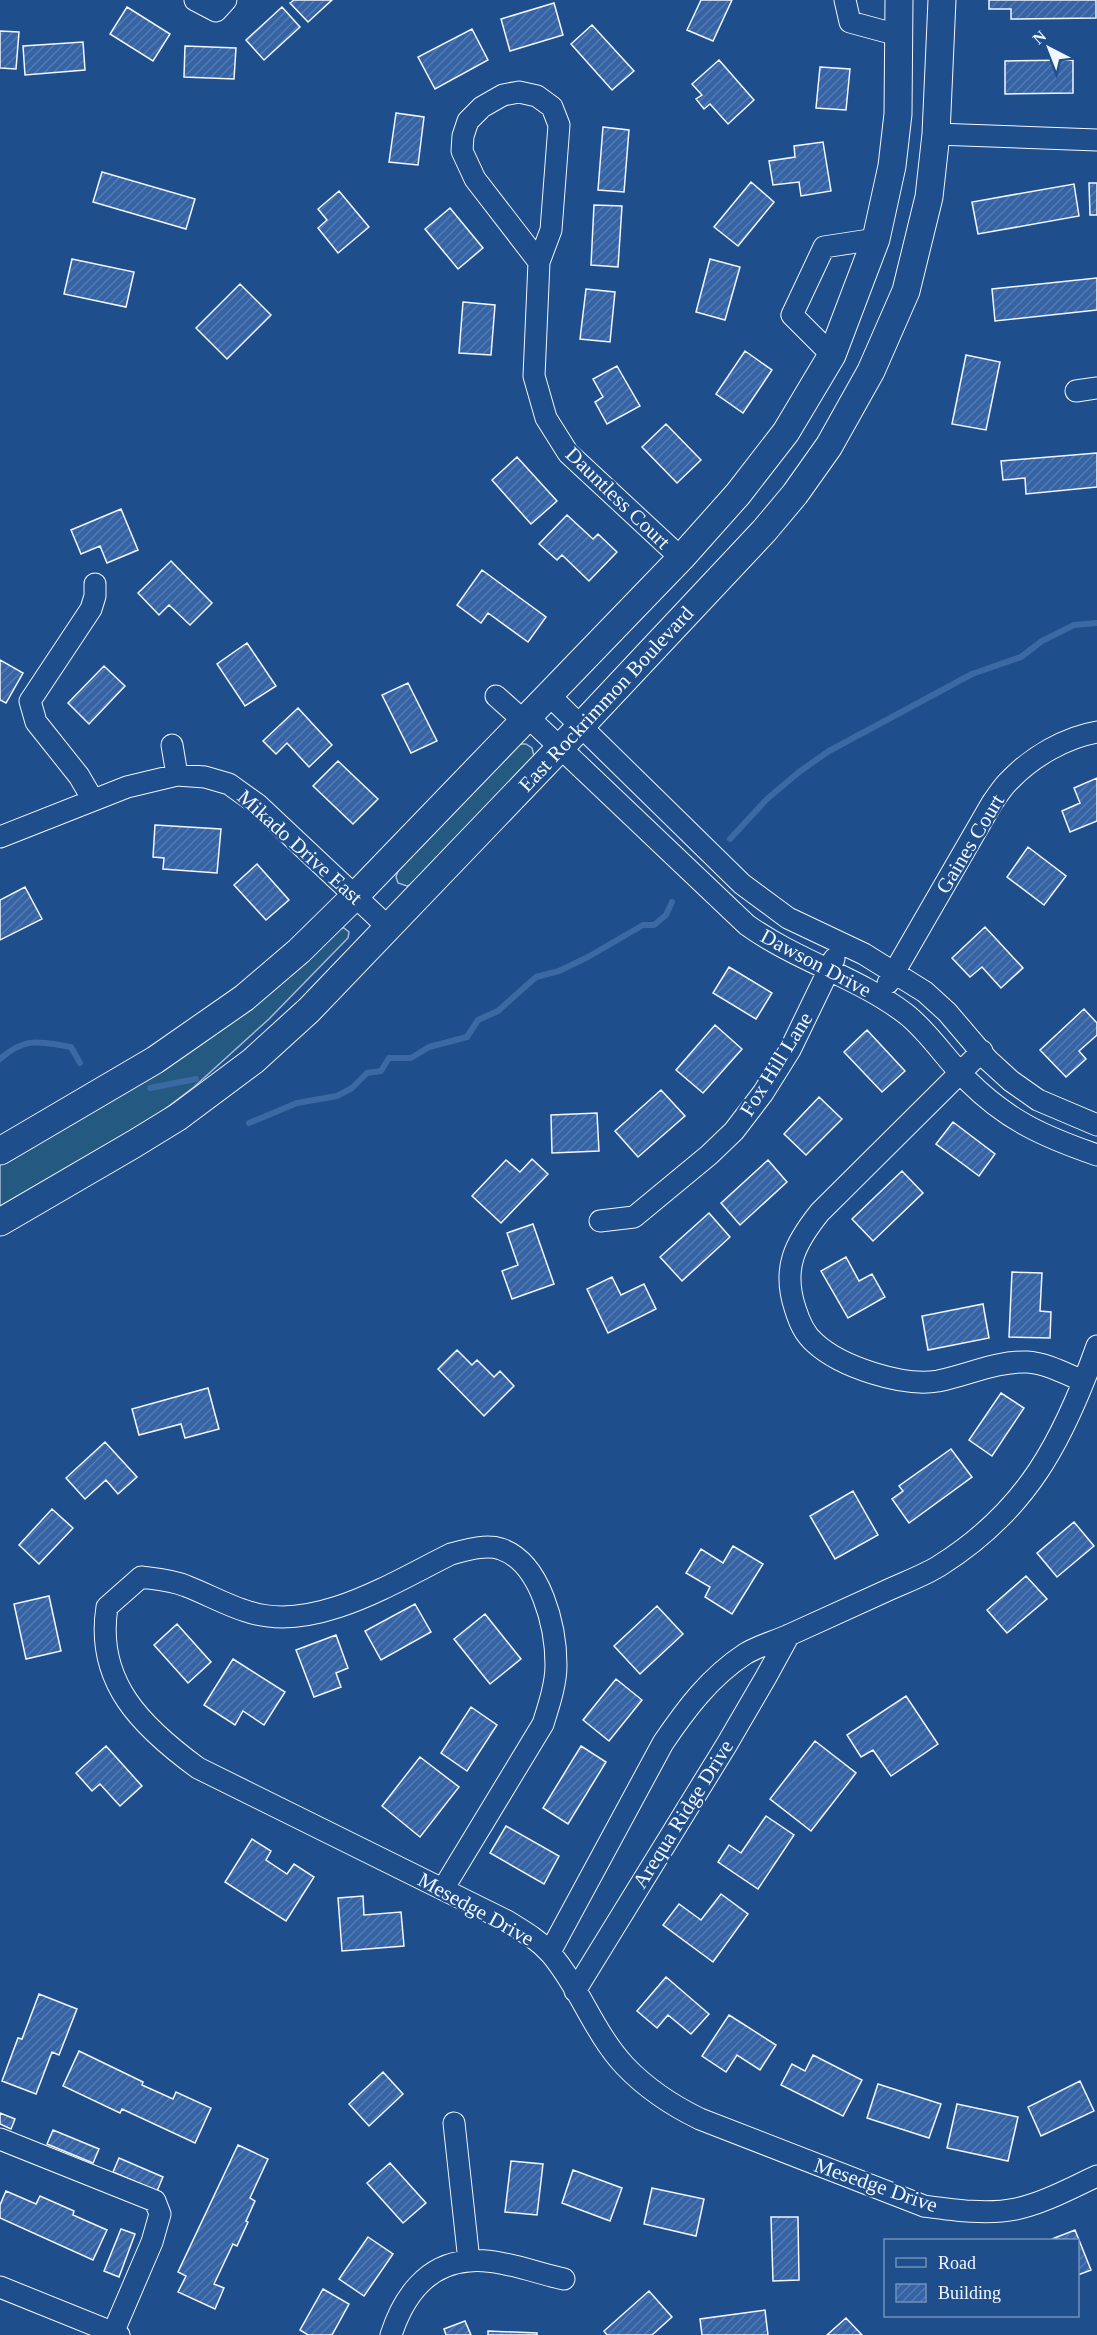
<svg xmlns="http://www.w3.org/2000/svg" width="1097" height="2335" font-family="'Times New Roman',serif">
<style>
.grass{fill:#245a82;stroke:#a8bbd7;stroke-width:1.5}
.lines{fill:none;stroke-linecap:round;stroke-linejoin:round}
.stream{stroke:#3b69a3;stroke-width:6}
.building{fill:url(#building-hatch);stroke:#f2f6ff;stroke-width:1.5}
.minor-casing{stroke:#f2f6ff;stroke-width:23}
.major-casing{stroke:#f2f6ff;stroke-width:29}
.minor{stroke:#1f4e8c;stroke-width:21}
.major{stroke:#1f4e8c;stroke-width:27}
.labels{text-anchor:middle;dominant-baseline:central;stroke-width:4.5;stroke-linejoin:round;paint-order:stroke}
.street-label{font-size:21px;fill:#f2f6ff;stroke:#1f4e8c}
</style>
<defs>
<pattern id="building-hatch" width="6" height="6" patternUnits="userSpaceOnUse" patternTransform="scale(1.5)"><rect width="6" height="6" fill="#3563a3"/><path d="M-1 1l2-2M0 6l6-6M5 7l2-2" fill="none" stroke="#537ab1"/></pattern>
</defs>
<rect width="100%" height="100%" fill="#1f4e8c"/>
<path class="grass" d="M518 744H526L532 748 534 756 414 884 407 886 398 883 396 877 399 868Z
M340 928H344L349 932 348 938 269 1019 194 1087 157 1115 0 1209V1162Z"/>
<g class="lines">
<path class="stream" d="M730 839 767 799 799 772 829 751 972 674 1021 657 1042 641 1074 625 1097 623
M0 1059C26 1036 40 1042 71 1047L80 1063
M150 1088 196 1079
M249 1123 297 1103 337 1096 352 1088 367 1073 381 1071 389 1058H411L429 1047 467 1037 478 1020 498 1011 536 977 559 971 588 957 643 925H654L666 915 672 902"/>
</g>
<path class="building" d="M294 0H332L308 22 290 3Z
M701 0H732L713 41 687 30Z
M989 0H1096V18L1011 19V9H989Z
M554 3 563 35 510 51 501 19Z
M127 7 170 34 153 61 110 34Z
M282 7 300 27 264 60 246 40Z
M592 25 634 71 612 90 571 44Z
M472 29 488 60 435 89 418 57Z
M0 31 19 32 16 69 0 68Z
M83 42 85 70 25 75 23 46Z
M185 46 236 48 234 79 184 77Z
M719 60 754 100 728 124 710 104 704 109 696 99 702 95 692 84Z
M1073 60V93L1005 94V61Z
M820 67 850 69 846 110 816 108Z
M396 113 424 117 418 165 389 162Z
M603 127 629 130 624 192 598 190Z
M823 142 831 191 801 196 799 182 773 185 769 161 795 157 794 146Z
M102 172 195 199 186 229 93 202Z
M751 182 774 202 738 246 714 227Z
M1089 183H1097V215H1090Z
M1074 184 1079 216 978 234 972 202Z
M339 191 369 227 338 253 318 228 327 220 318 209Z
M594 205 622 206 618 267 591 265Z
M450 208 483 248 458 269 425 229Z
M72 259 134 272 126 307 64 294Z
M710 259 740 267 725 320 696 312Z
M1097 278V310L995 321 992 289Z
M240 284 271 315 227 359 196 328Z
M586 289 615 292 610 342 580 339Z
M463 302 495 305 491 355 459 353Z
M745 351 772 370 743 413 716 394Z
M966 355 1000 362 986 430 952 424Z
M617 366 640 406 607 424 595 402 603 397 593 379Z
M666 424 701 460 677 483 642 447Z
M1097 453V487L1026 494 1025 478 1003 480 1001 461Z
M517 457 557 501 531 524 492 480Z
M121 509 138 550 107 563 100 546 81 554 71 530Z
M567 515 593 539 598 534 617 552 589 581 562 555 557 560 539 544Z
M171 561 212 603 190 625 169 605 159 615 138 593Z
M482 570 546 617 528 642 488 613 481 623 457 605Z
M247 643 276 686 245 706 217 664Z
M0 660 23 673 6 703 0 700Z
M104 666 125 686 89 724 68 703Z
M408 683 437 741 411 753 382 695Z
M298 708 332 745 309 767 287 743 276 754 263 741Z
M338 761 378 799 353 824 313 786Z
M1097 778V821L1070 832 1062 811 1080 803 1074 788Z
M155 825 221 829 217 873 163 869 164 858 153 857Z
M1028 847 1066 876 1044 905 1007 877Z
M257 864 289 900 266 920 234 885Z
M25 887 42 919 0 940V900Z
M985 927 1023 968 1001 988 982 967 970 977 952 958Z
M729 967 772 993 756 1019 713 993Z
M1084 1009 1097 1023V1035L1079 1051 1086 1059 1066 1077 1040 1050Z
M715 1025 742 1049 703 1093 676 1070Z
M867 1030 905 1071 882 1092 844 1052Z
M661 1090 685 1116 638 1157 615 1131Z
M819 1097 842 1119 806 1155 784 1134Z
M597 1113 599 1151 552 1153 551 1115Z
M953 1122 995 1154 979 1176 936 1144Z
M532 1159 548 1174 501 1223 472 1196 506 1160 520 1172Z
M768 1160 787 1182 740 1225 721 1203Z
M902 1171 923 1193 873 1241 852 1219Z
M709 1213 730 1237 682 1281 660 1257Z
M533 1224 554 1284 512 1299 502 1271 518 1265 507 1233Z
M846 1257 859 1281 872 1274 885 1297 848 1318 821 1271Z
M1012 1272 1042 1273 1040 1311 1051 1312 1050 1338 1009 1337Z
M612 1277 621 1295 644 1284 656 1309 608 1333 587 1289Z
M983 1304 989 1338 928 1350 922 1316Z
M457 1350 472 1365 477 1360 494 1377 500 1371 514 1386 484 1416 438 1369Z
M208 1388 219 1429 185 1438 181 1424 139 1435 132 1409Z
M1001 1393 1024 1408 992 1456 969 1440Z
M105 1442 137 1477 118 1494 106 1480 85 1499 66 1478Z
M951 1449 972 1477 909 1523 892 1499 903 1491 899 1486Z
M853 1491 878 1535 835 1559 810 1516Z
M52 1509 73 1528 39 1564 19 1545Z
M1074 1522 1094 1546 1057 1577 1037 1553Z
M733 1546 763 1564 732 1614 705 1597 710 1587 686 1573 701 1549 723 1563Z
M1026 1576 1047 1599 1007 1633 987 1610Z
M49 1596 61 1651 26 1659 14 1604Z
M415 1604 431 1632 381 1660 365 1631Z
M657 1606 683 1634 640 1674 614 1646Z
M485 1614 521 1659 490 1684 454 1639Z
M177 1624 211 1662 188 1683 154 1645Z
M336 1635 348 1668 336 1673 341 1687 314 1697 296 1650Z
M233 1659 285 1692 264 1725 243 1711 235 1725 204 1705Z
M616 1679 642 1700 609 1741 583 1720Z
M906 1696 938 1744 891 1776 873 1750 861 1757 847 1735Z
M471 1707 497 1725 467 1771 441 1753Z
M815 1741 856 1773 811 1831 770 1799Z
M106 1746 142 1786 120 1806 100 1784 92 1791 76 1773Z
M581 1746 606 1762 568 1824 543 1808Z
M420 1757 459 1787 420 1837 382 1806Z
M766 1816 794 1835 758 1889 718 1862 729 1845 741 1853Z
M506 1826 559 1856 544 1884 490 1853Z
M252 1839 271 1851 266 1860 287 1874 294 1864 314 1877 286 1921 225 1882Z
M721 1894 748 1914 713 1962 663 1925 679 1904 701 1920Z
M363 1896 364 1915 401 1912 404 1946 342 1951 338 1898Z
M666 1977 709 2014 691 2034 668 2015 657 2028 637 2011Z
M39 1994 77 2009 59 2055 52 2052 36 2094 2 2081 18 2038 22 2039Z
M729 2015 776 2045 760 2070 737 2055 726 2072 702 2056Z
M79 2051 143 2082 142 2085 173 2099 176 2092 211 2108 195 2143 122 2109 120 2113 63 2086Z
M813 2055 862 2080 843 2116 781 2085 792 2064 805 2071Z
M383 2072 403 2094 369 2126 349 2104Z
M1080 2081 1094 2111 1041 2136 1028 2107Z
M878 2084 941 2104 929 2138 867 2118Z
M957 2104 1018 2117 1008 2161 947 2148Z
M0 2113 15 2119 11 2129 0 2124Z
M53 2130 99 2149 93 2163 47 2144Z
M238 2145 268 2159 250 2198 255 2201 246 2221 248 2222 237 2246 233 2244 214 2284 224 2288 215 2309 178 2292 186 2276 178 2272Z
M119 2158 163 2177 157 2191 113 2172Z
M511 2161 543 2164 537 2215 505 2212Z
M390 2163 426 2203 403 2223 367 2183Z
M573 2170 622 2188 610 2221 562 2203Z
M652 2188 704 2199 696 2236 644 2224Z
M6 2191 36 2204 40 2196 74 2211 73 2215 107 2230 93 2260 0 2218V2205Z
M771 2217H798L799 2280 773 2281Z
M121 2229 135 2234 119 2277 104 2271Z
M1075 2230 1091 2270 1078 2275V2240L1052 2239Z
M368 2237 393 2254 364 2296 339 2279Z
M323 2289 349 2304 332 2335H308L300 2330Z
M649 2291 672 2317 652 2335H607L604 2331Z
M765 2310 768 2335H702L700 2319Z
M846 2318 862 2335H827Z
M465 2321 471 2335H446L444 2329Z
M488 2331 537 2333V2335H488Z"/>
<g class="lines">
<g class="minor-casing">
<path id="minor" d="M195 0 216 11 226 0
M845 0 850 22 898 35
M936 134 1097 140
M539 262 475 179 462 151 463 136 468 121 482 107 503 95 519 92 537 96 552 107 559 125 551 230 539 262 534 376 546 418 568 453 681 558
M832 355 792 315 824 247 876 239
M1076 391 1097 388
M549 695 742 884 788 918 864 954 925 992 947 1012 988 1060 1011 1081 1038 1100 1097 1125
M496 696 524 721
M528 717 747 925C797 961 858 977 906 1014 930 1033 946 1060 968 1081 1008 1121 1045 1137 1097 1155
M172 745 177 775
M93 800 79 776 36 722 30 701 91 609 95 596V584
M0 837 127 787 177 775 205 777 229 784 257 804 389 928
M888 983 992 803C998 795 1003 786 1010 780 1032 757 1066 737 1097 732
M982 1051 820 1212C795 1243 782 1268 795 1308 799 1321 804 1334 815 1343 841 1367 903 1387 938 1381 968 1375 996 1361 1027 1362 1046 1363 1066 1374 1083 1381
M600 1221 634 1217 709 1155 734 1131 763 1093 790 1050 834 959
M443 1889 543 1724C549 1705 556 1684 556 1665 556 1627 541 1563 501 1549 485 1544 467 1550 451 1554 394 1582 315 1633 249 1612 228 1606 207 1594 186 1586 172 1580 156 1579 141 1577L107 1607C95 1682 142 1727 198 1768L507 1921C523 1931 539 1940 551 1954 580 1988 594 2033 625 2066 647 2089 671 2105 700 2119L924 2206C953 2210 987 2215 1016 2209 1044 2203 1071 2188 1097 2176
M550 1952 663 1743C686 1709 710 1677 745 1654 758 1646 773 1642 787 1636 820 1621 853 1606 886 1591 903 1583 923 1576 939 1566 1027 1511 1063 1441 1097 1346
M575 1991 727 1744 766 1677 789 1635
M454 2123 469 2261
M0 2139 155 2201 160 2214 152 2242 113 2333
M0 2287 119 2335
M391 2335C403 2298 426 2264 469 2261 498 2258 536 2273 564 2279"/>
</g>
<g class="major-casing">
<path id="major" d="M0 1151 155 1060 244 998 299 951 355 896 681 558 738 494 786 432 832 355 876 239 892 166 898 114 899 0
M0 1222 134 1144 178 1117 253 1061 309 1010 581 726 764 531 795 494 829 446 871 371 906 291 929 197 936 134 942 0"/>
</g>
<use href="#minor" class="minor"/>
<use href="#major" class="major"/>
</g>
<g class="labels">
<g class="street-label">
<text transform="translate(618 498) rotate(44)">Dauntless Court</text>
<text transform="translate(606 699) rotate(-47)">East Rockrimmon Boulevard</text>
<text transform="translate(970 844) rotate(-59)">Gaines Court</text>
<text transform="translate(300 847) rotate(42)">Mikado Drive East</text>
<text transform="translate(816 963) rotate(28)">Dawson Drive</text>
<text transform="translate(776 1064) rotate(-58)">Fox Hill Lane</text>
<text transform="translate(683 1814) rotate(-58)">Arequa Ridge Drive</text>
<text transform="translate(476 1909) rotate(29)">Mesedge Drive</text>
<text transform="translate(876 2185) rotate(19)">Mesedge Drive</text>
</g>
</g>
<rect x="884" y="2239" width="195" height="78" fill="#1f4e8c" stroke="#7391ba" stroke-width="1.5"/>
<rect x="896" y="2258" width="30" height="9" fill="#1f4e8c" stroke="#7391ba" stroke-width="1.5"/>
<text x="938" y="2269" font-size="18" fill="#f2f6ff">Road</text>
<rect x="896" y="2284" width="30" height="18" fill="url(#building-hatch)" stroke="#7391ba" stroke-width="1.5"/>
<text x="938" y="2299" font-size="18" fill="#f2f6ff">Building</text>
<g transform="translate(1049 48) rotate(318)" stroke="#1f4e8c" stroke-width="4.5" paint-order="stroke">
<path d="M0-4.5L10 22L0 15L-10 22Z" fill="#f2f6ff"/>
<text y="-9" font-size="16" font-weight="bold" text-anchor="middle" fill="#f2f6ff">N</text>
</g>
</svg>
